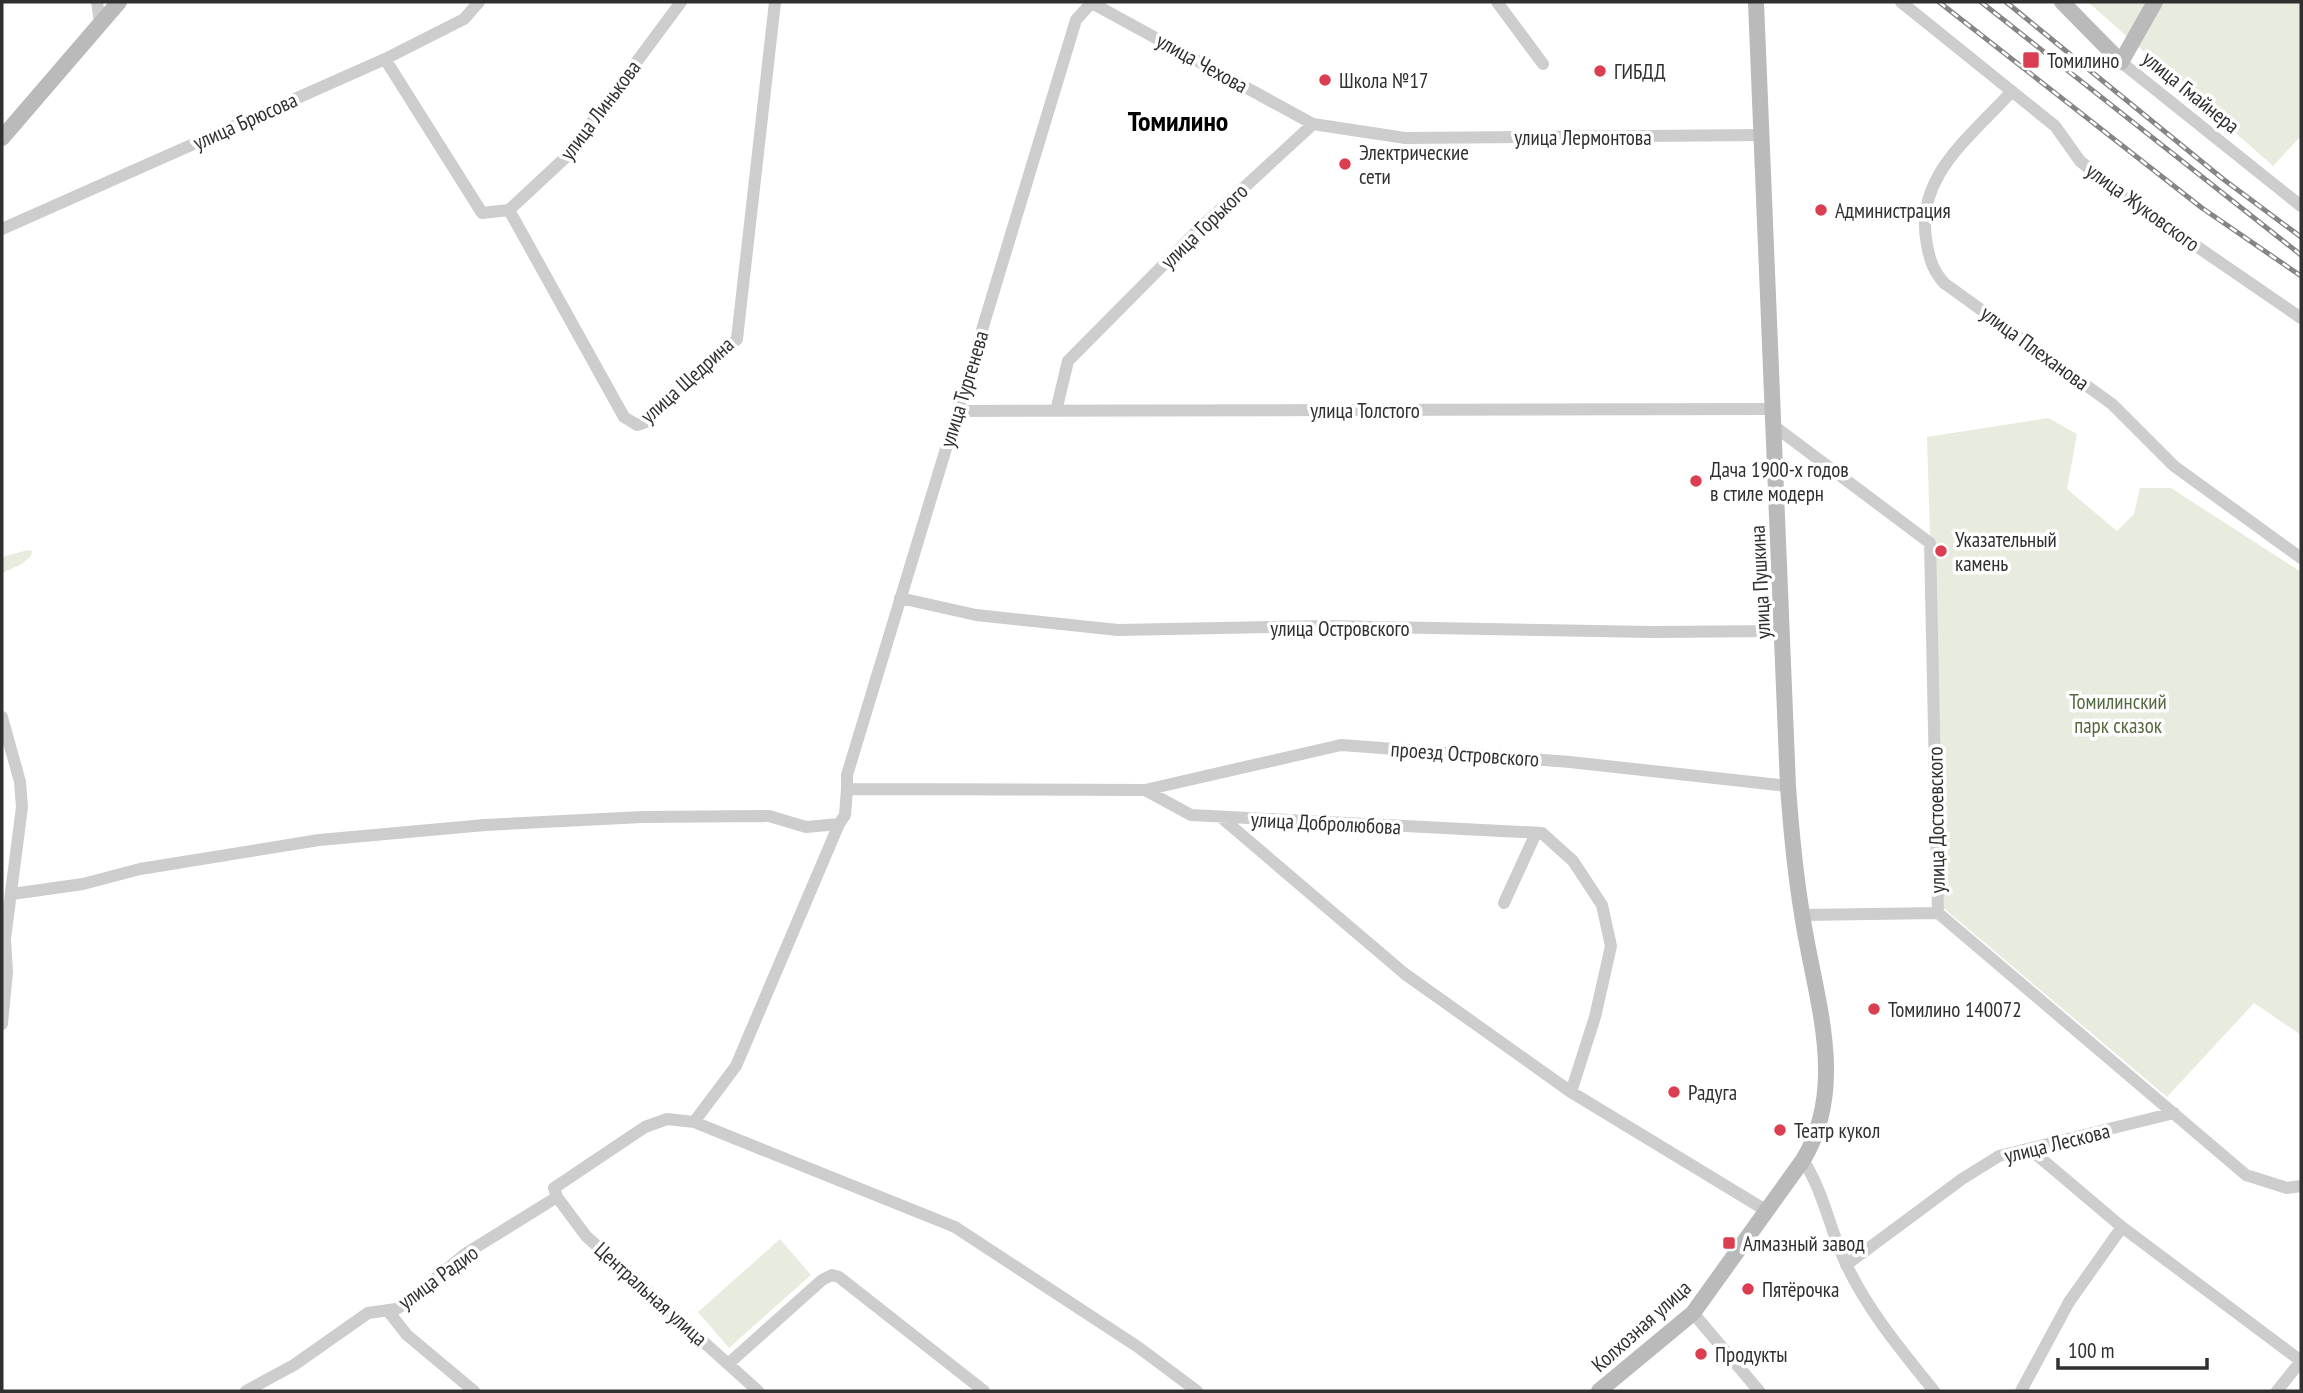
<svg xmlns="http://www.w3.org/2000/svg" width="2303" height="1393" font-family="'PT Sans Narrow',sans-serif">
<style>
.green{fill:#e7ecdf}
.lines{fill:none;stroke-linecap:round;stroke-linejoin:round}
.street{stroke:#cdcdcd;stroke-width:12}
.secondary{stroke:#bababa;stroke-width:16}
.rail-casing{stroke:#858585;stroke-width:5}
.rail{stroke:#fff;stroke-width:2.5;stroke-dasharray:8;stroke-linecap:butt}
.poi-dot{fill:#db3e51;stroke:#fff;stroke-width:2.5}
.labels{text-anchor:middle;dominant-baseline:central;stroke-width:7;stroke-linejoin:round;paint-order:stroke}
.poi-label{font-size:21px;fill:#303030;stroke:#fff;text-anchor:start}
.street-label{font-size:21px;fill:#303030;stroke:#fff}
.park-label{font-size:21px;fill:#55693f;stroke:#fff}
.district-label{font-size:28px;font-weight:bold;fill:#000;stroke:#fff}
</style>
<rect width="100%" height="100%" fill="#fff"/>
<path class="green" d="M2088 2H2301V136L2273 166Z
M2048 418 2077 434 2067 489 2117 531 2134 514 2140 488H2171L2301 572V1035L2254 1003 2167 1097 1941 906 1927 437Z
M28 550 32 551 31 556 22 564 2 573V557Z
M780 1239 811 1275 729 1348 698 1312Z"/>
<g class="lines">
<path class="street" d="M97 2 100 23
M1090 2 1313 124 1405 138 1762 135
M1092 2 1076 20 847 775V789L1145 790 1191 815 1542 833 1573 861 1602 905 1611 946 1595 1017 1571 1092
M1497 2 1543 64
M1901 2 2055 126 2080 161 2122 195 2301 318
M385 59 482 213 509 210 566 157 681 2
M2121 62 2301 206
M2012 91C1970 138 1913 177 1927 245 1930 261 1933 270 1944 283L2112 404 2174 466 2301 558
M509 210 624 417 637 425 646 422 737 339 775 2
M2 229 385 59 464 19 479 2
M957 411 1773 409
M1056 411 1068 361 1199 229 1313 124
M1774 426 1930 543 1938 913 2246 1175 2287 1188 2301 1186
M900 598 976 615 1118 630 1327 626 1652 632 1783 631
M2 717 20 782 22 807 5 939 7 972 2 1024
M1145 790 1341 745 1570 762 1788 786
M1223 819 1405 974 1571 1092 1767 1211
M12 894 83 884 140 869 319 840 485 825 643 817 769 816 806 827 839 824 845 815 847 789
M1504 903 1536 833
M1802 915 1938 913
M694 1122 736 1066 839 824
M2031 1150 2122 1227 2301 1361 2277 1391
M1803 1160C1824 1192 1830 1231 1847 1266 1869 1312 1902 1351 1934 1391
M1846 1265 1962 1179 1999 1156 2174 1113
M388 1311 407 1335 474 1391
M1693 1313 1759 1391
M728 1364 822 1280 832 1275 839 1277 984 1391
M246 1391 294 1365 368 1313 396 1309 405 1304 465 1254 557 1197
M758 1391 586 1236 557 1197 554 1188 645 1127 667 1119 694 1122 955 1227 1138 1347 1197 1391
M2021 1391 2069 1302 2122 1227"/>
<path class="secondary" d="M2062 2 2121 62 2155 2
M2 138 119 2
M1599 1391 1693 1313 1803 1160C1849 1084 1814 996 1802 914 1795 872 1791 829 1788 786L1756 2"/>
<g class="rail-casing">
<path id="rail" d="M1939 2 2202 208 2301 276
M1981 2 2301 255
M2006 2 2223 179 2301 237"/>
</g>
<use href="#rail" class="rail"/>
</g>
<g class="poi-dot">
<rect x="2022" y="51" width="18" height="18" rx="3.5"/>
<circle cx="1600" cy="71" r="7"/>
<circle cx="1325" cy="80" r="7"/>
<circle cx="1345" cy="164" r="7"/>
<circle cx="1821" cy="210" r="7"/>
<circle cx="1696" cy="481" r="7"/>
<circle cx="1941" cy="551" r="7"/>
<circle cx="1874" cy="1009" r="7"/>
<circle cx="1674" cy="1092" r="7"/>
<circle cx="1780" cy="1130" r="7"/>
<rect x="1722" y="1236" width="14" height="14" rx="3.5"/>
<circle cx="1748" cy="1289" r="7"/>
<circle cx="1701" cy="1354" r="7"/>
</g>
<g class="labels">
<g class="poi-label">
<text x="2047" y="60">Томилино</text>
<text x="1614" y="71">ГИБДД</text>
<text x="1339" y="80">Школа №17</text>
<text x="1359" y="152">Электрические<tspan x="1359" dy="24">сети</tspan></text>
<text x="1835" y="210">Администрация</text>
<text x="1710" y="469">Дача 1900-х годов<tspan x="1710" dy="24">в стиле модерн</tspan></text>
<text x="1955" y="539">Указательный<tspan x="1955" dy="24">камень</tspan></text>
<text x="1888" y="1009">Томилино 140072</text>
<text x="1688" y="1092">Радуга</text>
<text x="1794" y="1130">Театр кукол</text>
<text x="1743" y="1243">Алмазный завод</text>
<text x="1762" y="1289">Пятёрочка</text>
<text x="1715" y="1354">Продукты</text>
</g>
<g class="street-label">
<text transform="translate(1202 63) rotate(29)">улица Чехова</text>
<text transform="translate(2191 92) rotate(39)">улица Гмайнера</text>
<text transform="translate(600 110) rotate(-53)">улица Линькова</text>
<text transform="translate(245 121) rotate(-24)">улица Брюсова</text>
<text x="1583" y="137">улица Лермонтова</text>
<text transform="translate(2143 207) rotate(36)">улица Жуковского</text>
<text transform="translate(1204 226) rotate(-44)">улица Горького</text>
<text transform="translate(2035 348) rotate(36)">улица Плеханова</text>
<text transform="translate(687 380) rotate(-42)">улица Щедрина</text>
<text transform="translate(964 389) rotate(-73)">улица Тургенева</text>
<text x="1365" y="410">улица Толстого</text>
<text transform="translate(1760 582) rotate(-93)">улица Пушкина</text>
<text x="1340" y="628">улица Островского</text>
<text transform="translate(1465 754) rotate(4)">проезд Островского</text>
<text transform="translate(1936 820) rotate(-91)">улица Достоевского</text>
<text transform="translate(1326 823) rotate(3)">улица Добролюбова</text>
<text transform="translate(2057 1143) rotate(-14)">улица Лескова</text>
<text transform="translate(438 1277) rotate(-36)">улица Радио</text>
<text transform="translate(651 1294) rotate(42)">Центральная улица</text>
<text transform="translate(1641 1326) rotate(-42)">Колхозная улица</text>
</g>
<g class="park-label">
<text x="2118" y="701">Томилинский<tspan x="2118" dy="24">парк сказок</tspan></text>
</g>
<g class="district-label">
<text x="1178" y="120">Томилино</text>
</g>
</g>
<rect width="2303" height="1393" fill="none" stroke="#303030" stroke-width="7"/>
<path d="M2058 1358v10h149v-10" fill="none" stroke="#303030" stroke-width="3.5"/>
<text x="2068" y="1358" font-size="21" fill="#303030" stroke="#ffffff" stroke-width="5" paint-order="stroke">100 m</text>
</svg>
